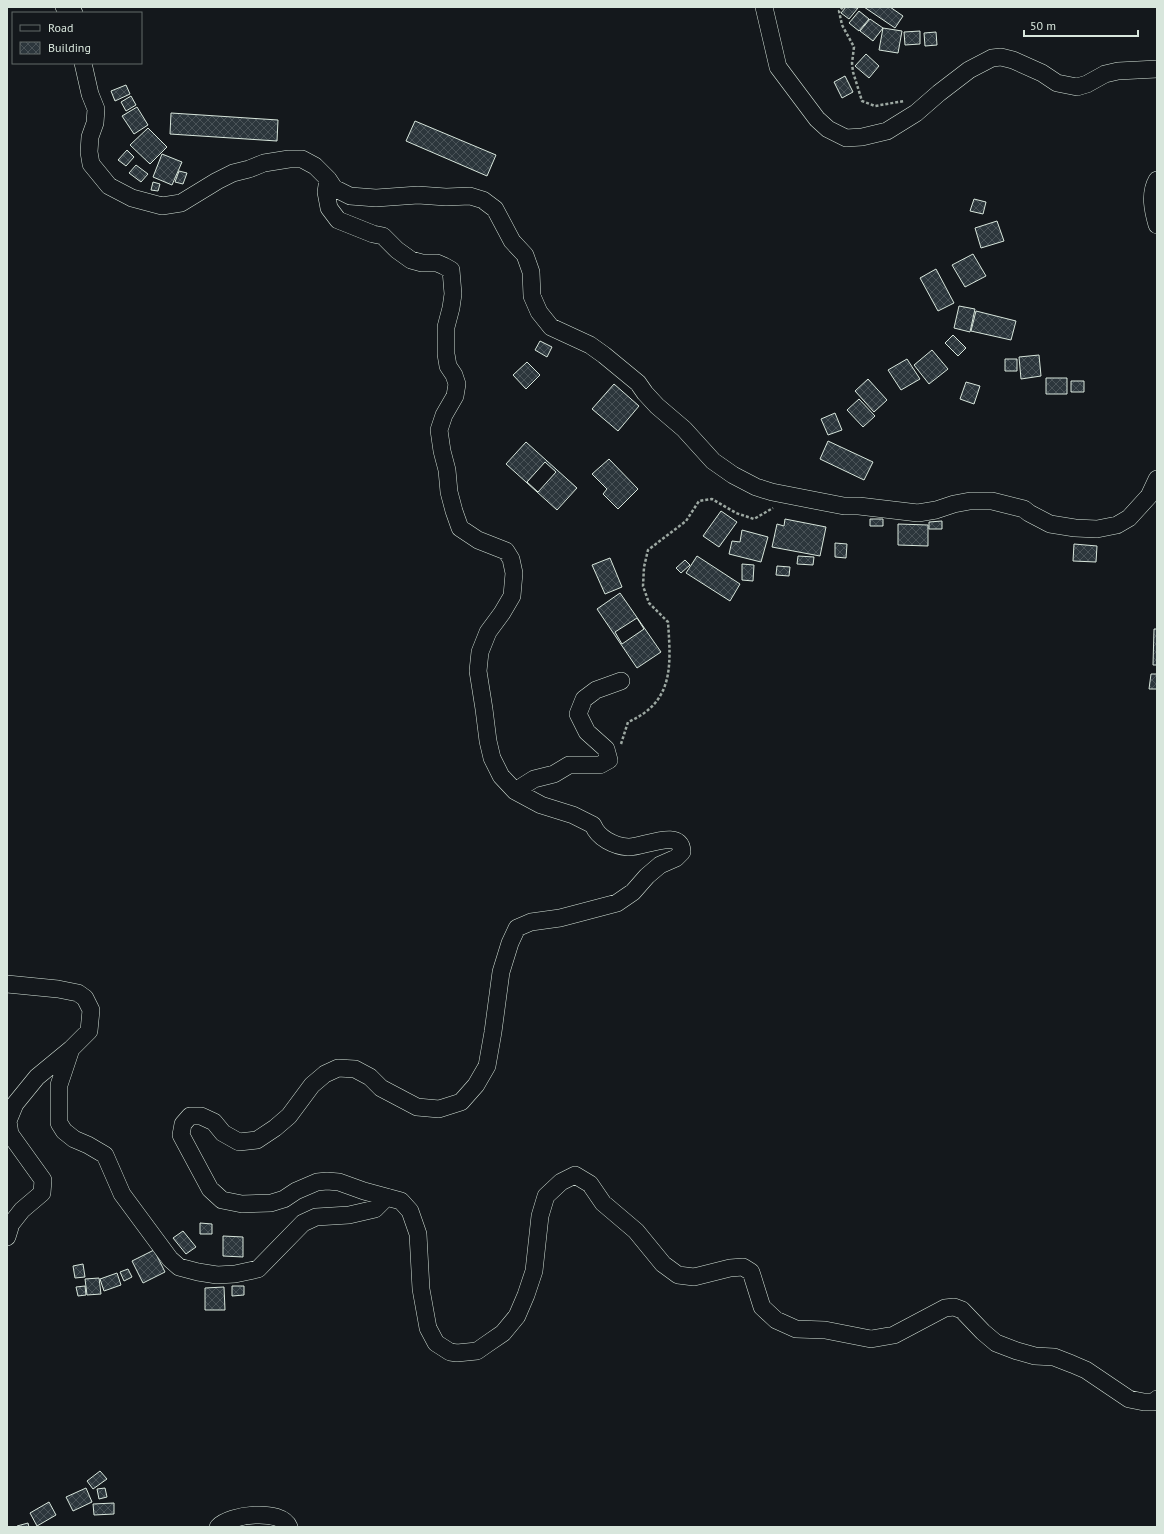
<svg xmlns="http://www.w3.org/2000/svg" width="1164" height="1534" font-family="'PT Sans',sans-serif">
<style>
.building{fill:url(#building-cross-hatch);stroke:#d8e6dc;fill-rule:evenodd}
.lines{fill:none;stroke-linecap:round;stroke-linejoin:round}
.minor-casing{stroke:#d8e6dc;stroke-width:18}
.path{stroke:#9da8a2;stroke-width:2.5;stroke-dasharray:3 2;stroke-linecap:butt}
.minor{stroke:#14181c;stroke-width:17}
</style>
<defs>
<pattern id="building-cross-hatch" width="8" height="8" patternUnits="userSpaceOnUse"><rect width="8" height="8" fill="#2c363c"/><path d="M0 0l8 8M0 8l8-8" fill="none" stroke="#4a5358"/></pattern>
</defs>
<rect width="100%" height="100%" fill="#14181c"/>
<path class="building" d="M846 7 858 8 849 19 841 13Z
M864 7H890L903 16 895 28Z
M859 11 869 19 859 31 849 23Z
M870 19 883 28 873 41 860 31Z
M883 28 902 31 898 53 879 50Z
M920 31V44L905 45 904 32Z
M936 32 937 45 925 46 924 33Z
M866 54 879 66 869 78 855 66Z
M845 76 853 92 842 98 834 82Z
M126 85 130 94 115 101 111 91Z
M131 96 136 105 126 111 121 102Z
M137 107 148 125 134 134 122 116Z
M171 113 278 120 277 141 170 134Z
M415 121 496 155 487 176 406 141Z
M148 128 167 147 150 164 130 145Z
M127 150 134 157 126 166 118 160Z
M162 154 182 162 172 185 153 177Z
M136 165 148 174 141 182 129 173Z
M179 171 187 173 183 184 175 182Z
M153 182 160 184 158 191 151 190Z
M974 199 986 202 983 214 970 211Z
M997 221 1004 241 981 248 975 228Z
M973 254 986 276 965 287 952 265Z
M936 269 954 303 938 311 920 278Z
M959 306 975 309 970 332 954 328Z
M976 311 1016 321 1011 340 971 331Z
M953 335 966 348 958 356 945 343Z
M540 341 552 347 547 357 535 350Z
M932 350 948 369 929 384 914 365Z
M1039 355 1041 376 1021 379 1019 357Z
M907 359 920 379 901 390 888 370Z
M1005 359H1017V371H1005Z
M527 362 540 375 526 389 513 375Z
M1046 378H1067V394H1046Z
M868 379 887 400 874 412 855 391Z
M1071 381H1084V392H1071Z
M966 382 980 386 974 404 960 399Z
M614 384 639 406 618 431 592 409Z
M859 399 875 416 863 427 847 410Z
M835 413 842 430 828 435 821 419Z
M828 441 873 462 864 480 820 459Z
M526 442 577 488 557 510 506 464ZM545 462 556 472 538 492 527 482Z
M609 459 638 489 618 509 603 494 607 489 592 474Z
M721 511 737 522 719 547 703 536Z
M785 519 826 527 820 556 772 547 777 524 784 526Z
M870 519H883V526H870Z
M942 521V529H929V522Z
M898 524 928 525V546L898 545Z
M742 530 768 537 761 562 729 554 732 541 740 542Z
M835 543 847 544 846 558 835 557Z
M1074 544 1097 546 1096 562 1073 561Z
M697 556 740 584 730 601 686 573Z
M798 556 814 557 813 565 797 564Z
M610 558 622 587 605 594 592 565Z
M685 560 690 565 681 573 676 568Z
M742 564 754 565 753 581 742 580Z
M777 566 790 567 789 576 776 575Z
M620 593 661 652 637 668 597 609ZM637 618 644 629 622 644 615 632Z
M1154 629H1157V665H1153Z
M1151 674H1157V689H1149Z
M200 1223 212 1224V1234H200Z
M183 1231 196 1247 186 1254 173 1238Z
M223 1236 243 1237V1257L223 1256Z
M154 1250 165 1272 143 1283 132 1261Z
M83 1264 85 1277 75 1278 73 1266Z
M128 1269 132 1277 124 1281 120 1272Z
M117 1273 121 1285 104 1291 100 1279Z
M99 1278 101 1294 87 1295 85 1279Z
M85 1286 86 1295 78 1296 76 1287Z
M232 1286H244V1295L232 1296Z
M224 1287 225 1310H205V1288Z
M100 1471 107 1479 93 1489 87 1481Z
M86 1488 92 1502 73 1511 66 1497Z
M105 1488 107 1497 99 1499 97 1489Z
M49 1502 56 1515 37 1526 30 1513Z
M114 1503V1514L94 1515 93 1504Z
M28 1523 29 1527H17V1526Z"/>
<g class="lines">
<g class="minor-casing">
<path id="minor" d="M64 7 74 13
M764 7 778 67 817 119 828 129 846 138 862 137 887 131 916 113 939 93 969 70 992 58 1001 57 1013 60 1042 73 1057 83 1077 87 1087 84 1105 74 1118 71 1157 69
M83 63 90 94 96 109 95 123 90 137 89 152 91 164 109 186 132 198 162 206 181 203 217 181 233 173 249 169 264 163 289 159H302L315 166 328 179 334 188 350 196 376 198 418 195 446 197 470 196 483 200 495 209 512 241 525 255 531 272 532 296 539 312 551 327 590 345 604 355 638 383 645 393 657 406 684 429 713 461 733 475 756 487 772 492 844 506H859L918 513 936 510 954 504 970 501H992L1024 509 1029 513 1050 524 1075 528 1097 529 1117 525 1129 518 1149 496 1157 479
M328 179 326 192 329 208 338 220 373 234 383 236 397 250 411 260 422 263H437L444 266 451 270 453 294 451 308 446 327V354L448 366 454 375 457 384 455 396 444 415 439 430 442 451 447 470 449 492 454 511 460 528 478 540 506 551 511 559 514 573 512 596 502 613 488 632 480 652 478 671 484 709 488 741 492 758 501 776 515 791 541 805 573 815 593 825C598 838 614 846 628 847 642 848 682 827 682 852L676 858 660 865 647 876 633 892 617 903 560 918 531 922 517 928 510 943 501 972 493 1032 487 1066 476 1085 461 1102 439 1109 417 1107 381 1088 370 1077 355 1069 338 1068 325 1074 312 1085 289 1116 275 1128 257 1140 239 1142 223 1133 214 1122 201 1116H190L183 1124 181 1135 210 1189 222 1200 242 1204 271 1203 284 1199 296 1191 317 1182 327 1181 339 1182 364 1191 401 1201 410 1211 418 1234 421 1289 428 1328 436 1343 450 1352 457 1353 477 1351 487 1344 503 1333 517 1316 526 1295 534 1271 540 1216 546 1196 561 1182 575 1175 590 1184 603 1203 636 1231 663 1264 678 1275 694 1277 730 1268 743 1267 751 1272 762 1307 776 1320 796 1329 825 1330 871 1339 894 1335 945 1308 954 1307 962 1310 983 1332 996 1343 1017 1351 1035 1356 1054 1357 1072 1364 1086 1370 1129 1399 1144 1402H1154L1157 1399
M1157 180C1149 194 1153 211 1157 225
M515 791 534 779 554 774 569 765H600L609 760 606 749 587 732 578 714 584 699 596 690 621 681
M7 984 58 989 78 993 85 998 91 1010 89 1031 71 1049 37 1077 15 1104 8 1121 10 1134 43 1180 42 1193 22 1210 11 1224 7 1237
M71 1049 59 1085V1123L64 1131 74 1139 88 1145 105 1155 122 1194 170 1259 179 1267 198 1272 217 1275 235 1274 258 1269 303 1223 316 1217 349 1215 375 1209 387 1197
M218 1527C230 1514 281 1508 289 1527"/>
</g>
<path class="path" d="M843 7 839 11 842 25 854 47 852 63 853 72 862 101 875 106 904 101
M621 744 628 722C674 702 671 666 668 622L649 603 643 586 644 567 648 550 686 521 699 501 712 499 736 513 754 519 773 508"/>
<use href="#minor" class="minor"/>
</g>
<rect width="1164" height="1534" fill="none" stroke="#d8e6dc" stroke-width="16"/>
<rect x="12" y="12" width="130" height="52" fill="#14181c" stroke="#626a69"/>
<rect x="20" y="25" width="20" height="6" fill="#14181c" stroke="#626a69"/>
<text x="48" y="32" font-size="12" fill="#d8e6dc">Road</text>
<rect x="20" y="42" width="20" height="12" fill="url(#building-cross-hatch)" stroke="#626a69"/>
<text x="48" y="52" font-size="12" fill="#d8e6dc">Building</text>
<path d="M1024 30v6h114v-6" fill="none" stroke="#d8e6dc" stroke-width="2"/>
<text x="1030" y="30" font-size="12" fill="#d8e6dc" stroke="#14181c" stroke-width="3" paint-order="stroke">50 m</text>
</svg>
